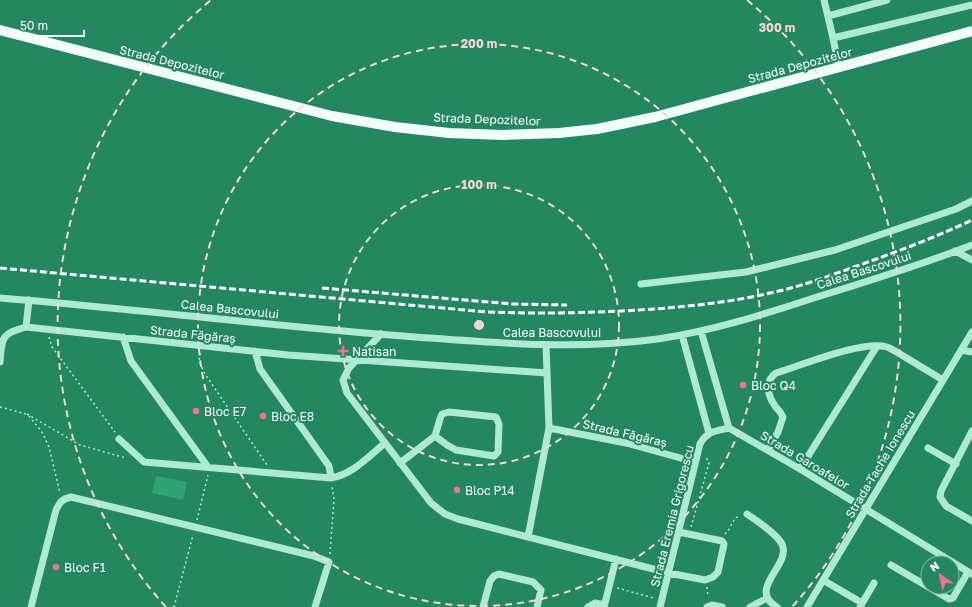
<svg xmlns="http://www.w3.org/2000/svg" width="972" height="607" font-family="'Golos Text',sans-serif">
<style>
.green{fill:#30a273}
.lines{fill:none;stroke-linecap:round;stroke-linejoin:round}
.path{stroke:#aeead1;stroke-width:1.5;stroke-dasharray:2 3;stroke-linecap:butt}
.minor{stroke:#aeead1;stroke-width:7}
.major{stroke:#f2fefa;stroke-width:10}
.rail{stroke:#fff;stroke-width:3;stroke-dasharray:7 3;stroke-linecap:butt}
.ring{fill:none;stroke:#f7d4d4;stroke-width:2;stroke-dasharray:7 5}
.poi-dot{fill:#f57091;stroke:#238860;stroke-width:1.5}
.labels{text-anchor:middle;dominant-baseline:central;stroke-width:4;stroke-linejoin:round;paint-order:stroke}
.street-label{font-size:12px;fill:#fff;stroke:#238860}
.poi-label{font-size:12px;fill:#fff;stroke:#238860;text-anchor:start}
.centre{fill:#f7d4d4;stroke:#238860;stroke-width:2}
.ring-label{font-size:12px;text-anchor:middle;font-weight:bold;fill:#f7d4d4;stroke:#238860;stroke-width:4;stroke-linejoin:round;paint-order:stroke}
</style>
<rect width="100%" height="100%" fill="#238860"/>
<path class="green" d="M156 476 187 482 183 500 152 493Z"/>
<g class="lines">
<path class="path" d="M49 337 52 347 115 432
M200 353 199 361 205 374 267 465
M0 407 26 414
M27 414 80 445 126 458
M29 416 42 432 49 447 60 493
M197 520 208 475
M691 527 709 463 708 460 705 457
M725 534 728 531 735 518 740 516
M330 554 334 499 332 486
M707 587 708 597
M617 588 654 598
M174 607 193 535"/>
<path class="minor" d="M824 0 833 38
M828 16 887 0
M839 68 833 38 972 5
M955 251 972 260
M641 284 746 272 835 250 956 209 972 201
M0 298C139 309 277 327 415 337 497 343 577 350 658 339 712 331 765 314 817 297 869 281 921 265 972 245
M26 327 288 355 547 373
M701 331 729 428
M381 334 349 368 343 380 347 393 431 503 445 514 458 519 669 573 705 580 713 577 718 572 724 544 722 541 679 532
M682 335 709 433
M123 337 131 361 208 467
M546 345 549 428 626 443 695 462
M961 350 972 352
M255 351 260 369 329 466 331 478
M0 362C2 337 1 334 26 327L29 300
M729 428 800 469 972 574
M972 431 941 491 940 497 946 506 972 521
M119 439 144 462 331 478C352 475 369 456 385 443
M928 448 956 464
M768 450 778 432 783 417C781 412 778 410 775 406 768 396 764 381 776 373 803 365 862 340 887 347 890 348 893 350 895 351L943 380
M400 463 435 436 440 419 442 414 449 412 496 417 499 424 498 452 494 456 456 450 447 445 435 436
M800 469 877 346
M747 514C757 521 776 533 782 544 792 565 746 589 777 607
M528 537 549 428
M891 565 949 599 953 598 968 572
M823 580 862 603
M31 607 56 510C60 502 62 499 71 497L314 556 329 562 315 607
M483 607 490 581 494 576 499 574 533 582 541 590 537 607
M588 607 595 603 604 605
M604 607 616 559
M660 607 700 444C707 431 716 431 729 428
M707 607 712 605 722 607
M750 607 767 598
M807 607 972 332
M860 607 874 583"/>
<path class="major" d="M0 30 332 116 395 127 449 133 503 135 559 133 597 129 655 117 972 31"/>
<path class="rail" d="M0 268 487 312C543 314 598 313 654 309 693 306 732 302 770 293 799 287 827 277 854 267 894 253 934 238 972 220
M322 288 512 304 567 305"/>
</g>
<g class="ring">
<circle cx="479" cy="325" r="140"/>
<circle cx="479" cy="325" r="281"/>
<path d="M166 607A421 421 0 0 1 211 0M747 0A421 421 0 0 1 792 607"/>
</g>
<g class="poi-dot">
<path d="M341 345h4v4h4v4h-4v4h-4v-4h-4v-4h4z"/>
<circle cx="743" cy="385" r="4"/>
<circle cx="196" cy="411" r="4"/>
<circle cx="263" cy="416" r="4"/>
<circle cx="457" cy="490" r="4"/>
<circle cx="56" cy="567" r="4"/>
</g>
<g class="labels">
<g class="street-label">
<text transform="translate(172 62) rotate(14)">Strada Depozitelor</text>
<text transform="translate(800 65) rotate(-15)">Strada Depozitelor</text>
<text transform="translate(487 119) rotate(2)">Strada Depozitelor</text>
<text transform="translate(864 270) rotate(-18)">Calea Bascovului</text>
<text transform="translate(230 309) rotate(6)">Calea Bascovului</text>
<text x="552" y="332">Calea Bascovului</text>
<text transform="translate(193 334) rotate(6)">Strada Făgăraș</text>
<text transform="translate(625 433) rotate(13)">Strada Făgăraș</text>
<text transform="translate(805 460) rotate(31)">Strada Garoafelor</text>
<text transform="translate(880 464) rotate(-59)">Strada Tache Ionescu</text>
<text transform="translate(672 516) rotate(-76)">Strada Eremia Grigorescu</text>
</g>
<g class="poi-label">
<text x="352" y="351">Natisan</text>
<text x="751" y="385">Bloc Q4</text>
<text x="204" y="411">Bloc E7</text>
<text x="271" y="416">Bloc E8</text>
<text x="465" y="490">Bloc P14</text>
<text x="64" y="567">Bloc F1</text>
</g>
</g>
<circle cx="479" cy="325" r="6" class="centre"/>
<g class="ring-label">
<text x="777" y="32">300 m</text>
<text x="479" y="48">200 m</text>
<text x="479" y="189">100 m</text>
</g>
<g transform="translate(940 575) rotate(326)"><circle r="19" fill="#238860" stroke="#7bb8a0"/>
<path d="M0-3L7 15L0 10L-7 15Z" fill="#f57091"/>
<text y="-6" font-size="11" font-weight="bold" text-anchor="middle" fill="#ffffff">N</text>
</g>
<path d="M14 30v6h70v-6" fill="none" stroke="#ffffff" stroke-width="2"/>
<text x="20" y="30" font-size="12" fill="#ffffff" stroke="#238860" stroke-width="3" paint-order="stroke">50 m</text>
</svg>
